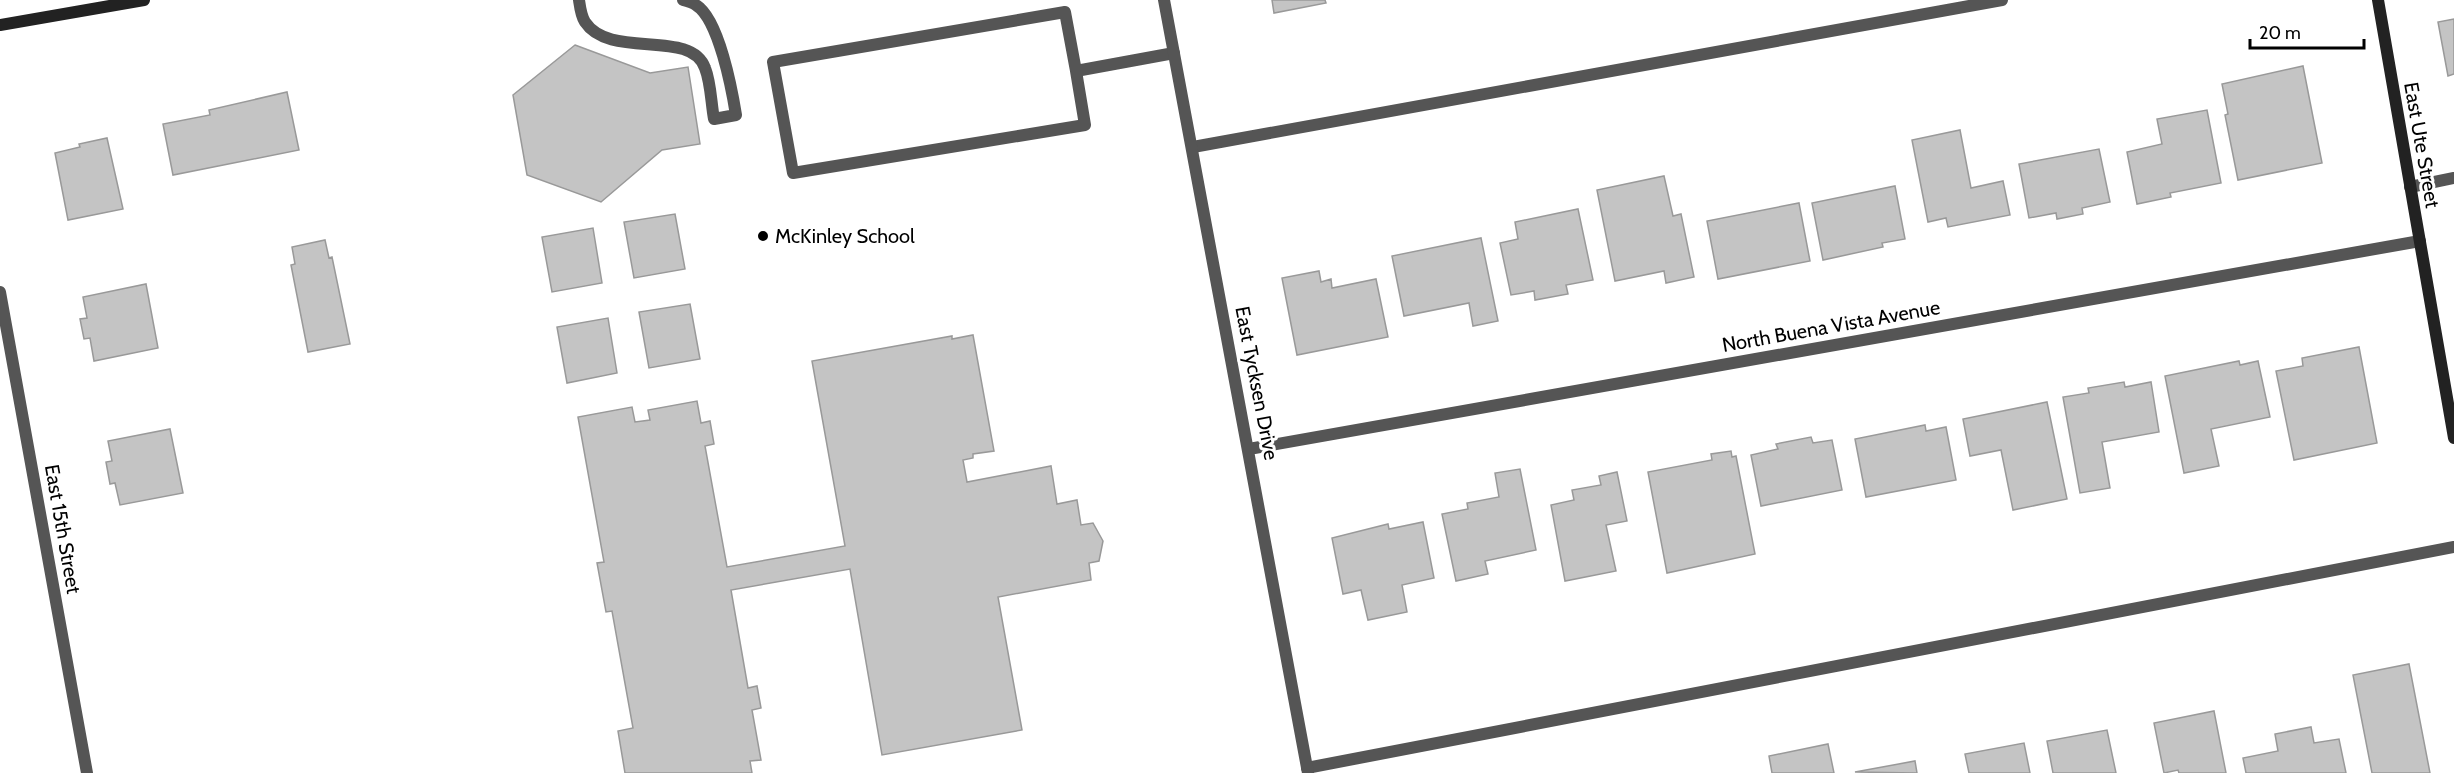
<svg xmlns="http://www.w3.org/2000/svg" width="2454" height="773" font-family="Cabin,sans-serif">
<style>
.building{fill:#c4c4c4;stroke:#999;stroke-width:1.5}
.lines{fill:none;stroke-linecap:round;stroke-linejoin:round}
.lane{stroke:#555;stroke-width:12}
.street{stroke:#555;stroke-width:12}
.secondary{stroke:#222;stroke-width:12}
.poi-dot{fill:#000;stroke:#fff;stroke-width:2}
.labels{text-anchor:middle;dominant-baseline:central;stroke-width:6;stroke-linejoin:round;paint-order:stroke}
.street-label{font-size:20px;fill:#000;stroke:#fff}
.poi-label{font-size:20px;fill:#000;stroke:#fff;text-anchor:start}
</style>
<rect width="100%" height="100%" fill="#fff"/>
<path class="building" d="M1272 0H1325L1326 3 1274 13Z
M2454 19V74L2448 76 2438 22Z
M575 45 650 73 688 67 700 144 662 150 601 202 527 175 513 95Z
M2303 66 2322 163 2238 180 2225 115 2228 114 2222 84Z
M287 92 299 150 173 175 163 124 210 115 209 110Z
M2207 110 2221 183 2170 193 2171 197 2137 204 2127 152 2162 144 2157 119Z
M1960 130 1971 188 2003 181 2010 215 1948 227 1946 218 1928 222 1912 140Z
M107 138 123 209 68 220 55 153 80 147 79 144Z
M2099 149 2110 202 2082 208 2083 214 2057 219 2056 213 2029 218 2019 164Z
M1664 176 1673 216 1681 214 1694 277 1666 283 1664 271 1615 281 1597 190Z
M1895 186 1905 239 1882 243 1883 247 1823 260 1812 203Z
M1799 203 1810 261 1718 279 1707 221Z
M1578 209 1593 280 1566 285 1568 294 1535 300 1534 291 1511 295 1500 243 1518 239 1515 222Z
M675 214 685 269 634 278 624 222Z
M593 228 602 283 552 292 542 237Z
M1481 238 1498 321 1473 326 1469 303 1404 316 1392 256Z
M325 240 329 258 332 257 350 344 308 352 291 265 295 264 292 247Z
M1319 271 1321 282 1331 279 1332 288 1376 279 1388 337 1297 355 1282 278Z
M146 284 158 348 94 361 90 338 84 339 80 319 87 318 83 297Z
M690 304 700 359 649 368 639 312Z
M608 318 617 373 567 383 557 327Z
M973 335 994 451 973 454V458L963 460 967 482 1051 466 1057 504 1077 500 1081 525 1093 523 1103 541 1099 561 1089 563 1091 580 998 597 1022 730 882 755 850 569 731 590 748 688 757 686 761 708 752 710 761 760 750 761 752 773H625L618 731 633 728 612 611 606 612 597 563 604 562 578 417 632 407 635 422 650 420 648 410 697 401 701 423 710 421 714 444 705 446 727 567 845 546 812 361 952 336V339Z
M2359 347 2377 443 2294 460 2276 371 2303 366 2302 358Z
M2239 361 2240 365 2258 361 2270 417 2211 429 2219 466 2184 473 2165 376Z
M2124 382 2125 387 2151 382 2159 432 2102 442 2110 488 2080 493 2063 397 2089 393 2088 388Z
M2047 402 2067 499 2013 510 2001 450 1970 456 1963 419Z
M1925 425 1926 431 1946 427 1956 480 1866 497 1855 439Z
M170 429 183 493 120 505 115 483 110 484 106 462 112 461 108 441Z
M1811 437 1813 443 1832 440 1842 490 1761 506 1751 455 1778 449 1776 444Z
M1731 451 1732 457 1736 456 1755 554 1667 573 1648 472 1712 460 1711 454Z
M1520 469 1536 550 1485 561 1488 574 1456 581 1442 514 1468 509 1467 503 1499 497 1495 473Z
M1617 472 1627 521 1606 525 1616 571 1565 581 1551 505 1574 500 1572 490 1601 485 1599 476Z
M1423 522 1434 578 1402 585 1407 612 1368 620 1361 590 1343 594 1332 538 1388 524 1389 529Z
M2409 664 2430 773H2372L2353 675Z
M2214 711 2226 773H2179L2178 770 2164 773 2154 723Z
M2311 727 2314 743 2339 739 2346 773H2246L2243 758 2278 751 2275 734Z
M2107 730 2116 773H2053L2047 741Z
M2024 743 2030 773H1969L1965 754Z
M1828 744 1834 773H1772L1769 756Z
M1915 761 1917 773 1855 772Z"/>
<g class="lines">
<path class="lane" d="M579 0C580 7 581 16 585 22 610 60 691 28 705 68 711 83 711 103 714 119L736 115C732 90 719 19 696 5 693 3 687 1 683 0
M1076 71 1085 125 793 173 773 62 1065 12 1076 71 1174 53
M1193 147 2002 0
M1307 768 2454 547"/>
<path class="street" d="M1164 0 1308 773
M2410 187 2454 178
M0 292 87 773
M1249 449 2420 241"/>
<path class="secondary" d="M2378 0 2454 438
M0 25 144 0"/>
</g>
<circle class="poi-dot" cx="763" cy="236" r="6"/>
<g class="labels">
<g class="street-label">
<text transform="translate(2422 145) rotate(80)">East Ute Street</text>
<text transform="translate(1831 326) rotate(-10)">North Buena Vista Avenue</text>
<text transform="translate(1257 383) rotate(79)">East Tycksen Drive</text>
<text transform="translate(63 529) rotate(80)">East 15th Street</text>
</g>
<g class="poi-label">
<text x="775" y="236">McKinley School</text>
</g>
</g>
<path d="M2250 39v9h114v-9" fill="none" stroke="#000000" stroke-width="3"/>
<text x="2259" y="39" font-size="18" fill="#000000" stroke="#ffffff" stroke-width="4.5" paint-order="stroke">20 m</text>
</svg>
